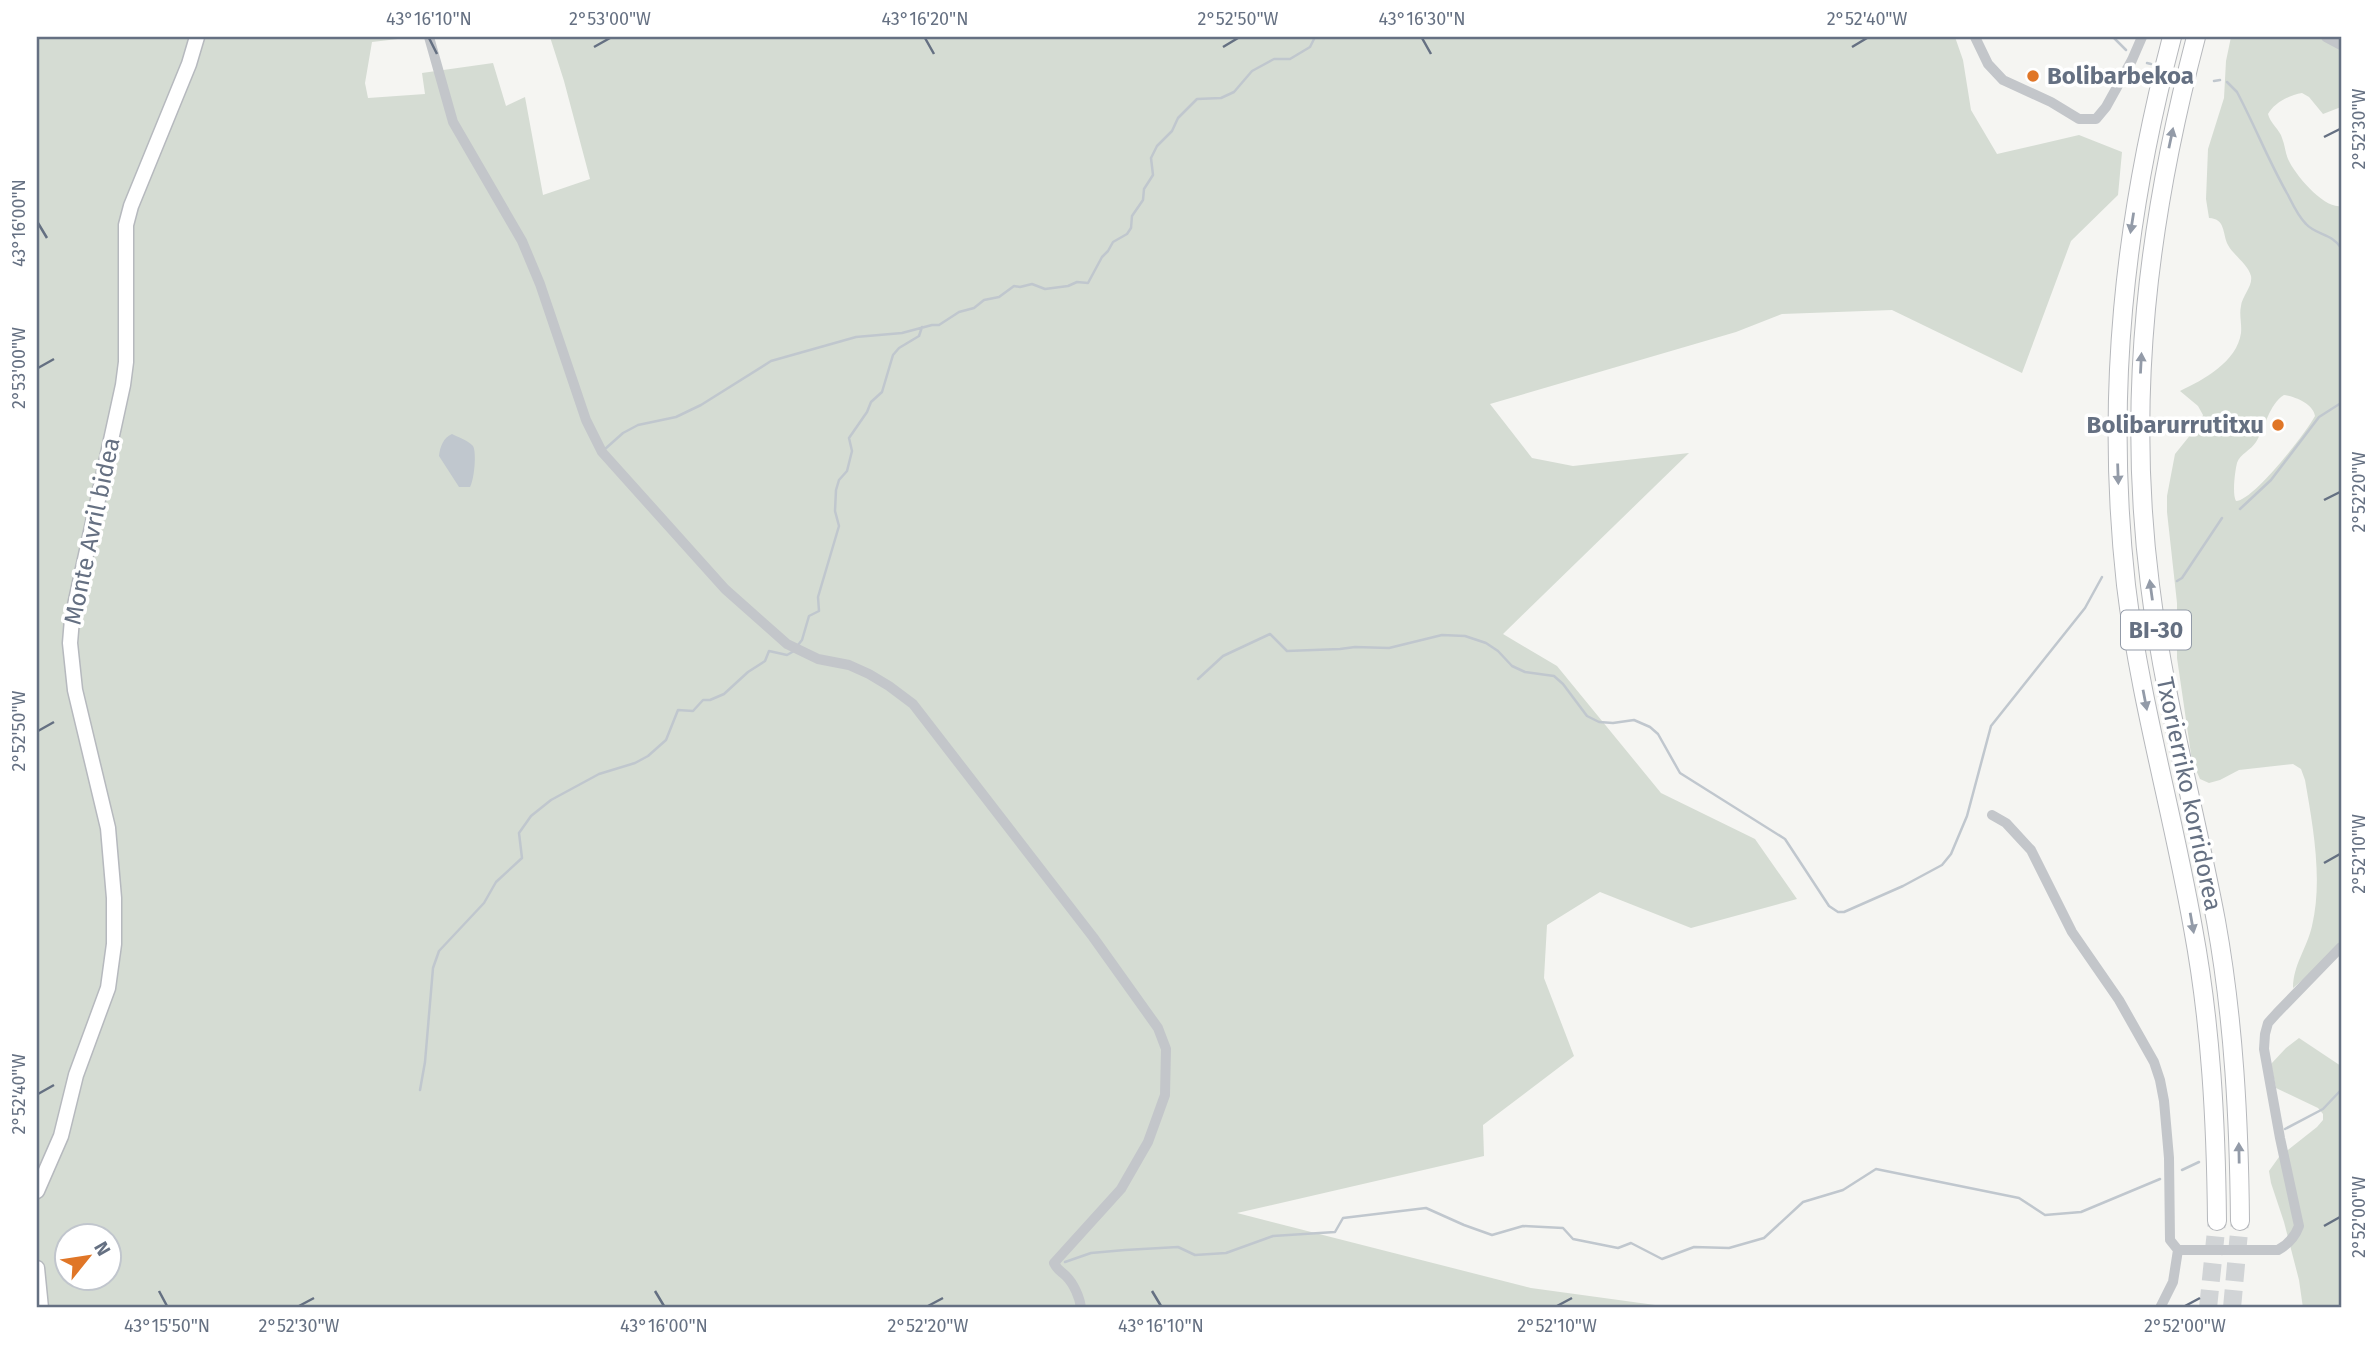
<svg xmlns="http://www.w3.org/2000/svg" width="2378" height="1345" font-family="'Fira Sans',sans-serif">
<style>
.green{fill:#d5dcd3;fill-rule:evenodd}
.water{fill:#c0c7ce}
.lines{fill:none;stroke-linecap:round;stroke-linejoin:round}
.stream{stroke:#c0c7ce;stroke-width:2.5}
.highway-tunnel{stroke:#d1d4d6;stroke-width:18;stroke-dasharray:18 9;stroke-linecap:butt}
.secondary-casing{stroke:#b6b9be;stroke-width:17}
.highway-casing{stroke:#b6b8bc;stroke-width:20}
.street{stroke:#c3c6ca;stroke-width:10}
.secondary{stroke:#fff;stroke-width:14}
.highway{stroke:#fff;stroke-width:18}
.oneway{fill:#939ba8}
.ticks{fill:none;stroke:#657082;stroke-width:2.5}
.poi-dot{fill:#e07627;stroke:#fff;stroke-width:2.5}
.labels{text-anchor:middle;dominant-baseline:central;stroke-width:7;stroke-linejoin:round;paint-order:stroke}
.shield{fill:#fff;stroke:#939ba8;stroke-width:2}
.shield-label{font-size:23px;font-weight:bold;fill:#657082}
.poi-label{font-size:24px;font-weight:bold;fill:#657082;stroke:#fff;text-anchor:start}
.street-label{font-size:24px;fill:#657082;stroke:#fff}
.neatline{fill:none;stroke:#657082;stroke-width:2.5}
.ticks-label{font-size:18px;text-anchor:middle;fill:#657082}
</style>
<rect width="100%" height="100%" fill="#f5f5f2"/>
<path class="green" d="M37 37H415L372 42 365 83 368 98 425 94 422 73 493 63 506 106 525 97 543 195 590 179 564 81 550 37H1955L1963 60 1971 110 1997 154 2079 135 2122 152 2118 195 2071 241 2022 373 1892 310 1782 314 1736 332 1490 404 1532 458 1573 466 1689 453 1503 634 1557 666 1661 793 1755 839 1797 899 1691 928 1600 892 1547 925 1544 978 1574 1056 1483 1125 1484 1156 1237 1213 1531 1288 1677 1308H37ZM66 1236H108V1278H66Z
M2231 37H2341V107L2323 114 2309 97 2302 93C2289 95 2274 103 2268 114 2270 123 2280 130 2282 138 2285 145 2285 152 2288 159 2295 175 2324 209 2341 206V948L2293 988C2293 965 2307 948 2312 926 2323 880 2313 826 2305 780L2301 769 2293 764 2239 770 2220 780 2209 783 2200 779 2192 761 2177 658V603L2167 512V496L2175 454 2200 423 2203 415 2198 406 2180 391C2203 380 2237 362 2241 333 2242 324 2239 315 2241 306 2242 296 2253 286 2251 276 2248 264 2234 256 2228 245 2222 233 2226 219 2209 218L2206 199 2208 149 2224 98 2226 61ZM2284 395C2296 397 2313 404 2315 416 2306 433 2253 501 2236 501 2232 494 2235 471 2237 463 2240 454 2251 450 2256 442 2265 428 2269 404 2284 395Z
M2299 1038 2341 1066V1308H2303L2299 1280 2284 1222 2271 1183 2269 1171 2279 1157 2317 1127 2323 1120V1114L2318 1108 2276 1088 2271 1064 2286 1048Z"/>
<path class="water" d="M452 434C458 437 469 441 473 446 477 453 474 481 470 487H459L439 456C440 447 443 438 452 434Z"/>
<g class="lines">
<path class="stream" d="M2113 37 2126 50
M2147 63 2151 64
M2214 81 2220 80
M2227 82 2237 92C2255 126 2269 162 2288 195 2293 205 2298 216 2306 224 2316 235 2333 234 2341 248
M605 449 623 433 638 425 676 417 701 405 771 361 856 337 902 333 932 325H939L959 312 974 308 984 300 999 297 1014 286 1020 287 1032 284 1045 289 1068 286 1077 282 1088 283 1102 257 1108 251 1113 242 1127 234 1131 228 1132 216 1143 200 1144 189 1153 175 1151 158 1157 146 1172 131 1178 118 1197 99 1221 98 1234 92 1252 71 1274 59H1290L1310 47 1315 37
M2240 509 2271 480 2319 417 2341 403
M2177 581 2182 578 2222 518
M798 645 802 640 809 616 819 611 818 597 839 526 835 511 836 490 839 480 847 471 852 451 849 438 867 412 871 402 882 392 893 355 899 348 919 336 922 327
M1198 679 1223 656 1270 634 1287 651 1340 649 1355 647 1389 648 1442 635 1465 636 1486 643 1498 651 1512 666 1525 672 1554 676 1563 684 1587 716 1599 722 1613 723 1634 720 1650 727 1658 734 1680 773 1785 839 1829 906 1838 912H1844L1903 886 1942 865 1951 854 1967 816 1991 726 2085 608 2102 577
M420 1090 425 1062 433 968 439 951 484 903 496 882 522 858 519 833 531 816 551 800 599 774 635 763 648 756 666 740 678 710 693 711 703 700H710L724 694 748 672 765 661 769 651 787 655 794 651
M2285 1129 2323 1109 2341 1090
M2182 1170 2199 1162
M1065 1262 1091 1253 1125 1250 1178 1247 1195 1255 1226 1253 1273 1236 1335 1232 1343 1218 1426 1208 1464 1225 1492 1235 1523 1226 1563 1228 1573 1239 1618 1248 1631 1243 1662 1259 1694 1247 1729 1248 1764 1238 1803 1202 1843 1190 1876 1169 2019 1198 2045 1215 2081 1212 2160 1179"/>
<path class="highway-tunnel" d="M2208 1308 2217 1221
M2232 1308 2240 1221"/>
<g class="secondary-casing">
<path id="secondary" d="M37 1191 61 1136 76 1075 108 988 114 944V898L108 828 75 690 70 643 72 619 123 385 126 362V225L131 206 189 64 197 37
M37 1268 41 1308"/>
</g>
<g class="highway-casing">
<path id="highway" d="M2172 37C2124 221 2105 395 2126 585 2140 701 2173 813 2193 928 2211 1025 2216 1122 2217 1221
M2196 37C2148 220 2126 396 2150 585 2164 699 2195 809 2216 921 2234 1021 2239 1121 2240 1221"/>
</g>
<path class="street" d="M429 37 453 122 522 241 540 284 586 420 602 452 725 589 787 644 818 659 849 665 869 674 889 686 913 704 1093 937 1158 1028 1166 1049 1165 1095 1148 1142 1121 1189 1054 1263C1058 1271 1061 1271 1066 1276 1074 1284 1080 1298 1081 1308
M1975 37 1988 64 2003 80 2051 102 2079 119H2096L2106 107 2132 60 2142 37
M2326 37 2341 45
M1992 815 2006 823 2031 850 2072 932 2119 1000 2154 1062 2160 1080 2164 1101 2169 1158 2170 1240 2178 1250 2173 1282 2160 1308
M2178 1250H2278C2289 1244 2295 1237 2299 1226L2280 1138 2264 1049 2265 1034 2268 1023 2277 1013 2341 947"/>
<use href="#secondary" class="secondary"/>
<use href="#highway" class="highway"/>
</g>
<defs><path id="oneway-solid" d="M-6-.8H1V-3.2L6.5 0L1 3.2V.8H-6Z" transform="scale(1.75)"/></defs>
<g class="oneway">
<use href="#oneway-solid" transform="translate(2171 138) rotate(-78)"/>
<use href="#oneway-solid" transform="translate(2132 223) rotate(99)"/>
<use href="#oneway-solid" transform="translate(2141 363) rotate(-87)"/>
<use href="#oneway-solid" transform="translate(2118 474) rotate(88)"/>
<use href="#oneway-solid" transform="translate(2151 590) rotate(-98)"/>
<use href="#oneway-solid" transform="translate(2145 700) rotate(79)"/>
<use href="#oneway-solid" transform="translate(2192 923) rotate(80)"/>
<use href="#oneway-solid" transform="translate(2239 1153) rotate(-91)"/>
</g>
<path class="ticks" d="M429 38 437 54M925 38 934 54M1422 38 1431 54M594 47 610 38M1223 47 1238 38M1852 47 1867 38M2324 137 2340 129M38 223 47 238M38 368 54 359M2324 500 2340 492M38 731 54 722M2324 863 2340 854M38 1094 54 1085M2324 1226 2340 1217M159 1291 167 1306M655 1291 664 1306M1152 1291 1161 1306M299 1306 314 1298M928 1306 943 1298M1557 1306 1572 1298M2185 1306 2200 1298"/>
<g class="poi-dot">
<circle cx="2033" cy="76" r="7"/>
<circle cx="2278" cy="425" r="7"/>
</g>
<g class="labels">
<rect class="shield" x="2121" y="610.5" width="70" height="39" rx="5"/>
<g class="shield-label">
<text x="2156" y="630">BI-30</text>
</g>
<g class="poi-label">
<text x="2047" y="76">Bolibarbekoa</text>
<text x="2264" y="425" text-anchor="end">Bolibarurrutitxu</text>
</g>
<g class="street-label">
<text transform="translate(92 531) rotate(-78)">Monte Avril bidea</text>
<text transform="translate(2189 794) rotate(78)">Txorierriko korridorea</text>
</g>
</g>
<rect width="2378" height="1345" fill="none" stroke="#ffffff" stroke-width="77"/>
<g transform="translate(88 1257) rotate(60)"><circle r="33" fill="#ffffff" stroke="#c1c6cd" stroke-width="2"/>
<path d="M0-5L12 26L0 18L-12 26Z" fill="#e07627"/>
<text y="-10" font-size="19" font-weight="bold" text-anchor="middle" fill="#657082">N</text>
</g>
<rect x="38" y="38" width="2302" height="1268" class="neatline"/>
<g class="ticks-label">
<text x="429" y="25">43°16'10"N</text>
<text x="610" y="25">2°53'00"W</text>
<text x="925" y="25">43°16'20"N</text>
<text x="1238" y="25">2°52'50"W</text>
<text x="1422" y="25">43°16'30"N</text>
<text x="1867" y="25">2°52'40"W</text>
<text transform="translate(2359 129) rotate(-90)" y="6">2°52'30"W</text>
<text transform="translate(19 223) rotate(-90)" y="6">43°16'00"N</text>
<text transform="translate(19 368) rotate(-90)" y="6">2°53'00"W</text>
<text transform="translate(2359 492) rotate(-90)" y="6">2°52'20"W</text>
<text transform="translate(19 731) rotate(-90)" y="6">2°52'50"W</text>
<text transform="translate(2359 854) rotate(-90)" y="6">2°52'10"W</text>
<text transform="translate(19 1094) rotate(-90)" y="6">2°52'40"W</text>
<text transform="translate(2359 1217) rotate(-90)" y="6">2°52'00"W</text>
<text x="167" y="1332">43°15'50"N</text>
<text x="299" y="1332">2°52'30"W</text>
<text x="664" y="1332">43°16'00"N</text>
<text x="928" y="1332">2°52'20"W</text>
<text x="1161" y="1332">43°16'10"N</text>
<text x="1557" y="1332">2°52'10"W</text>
<text x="2185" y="1332">2°52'00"W</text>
</g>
</svg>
